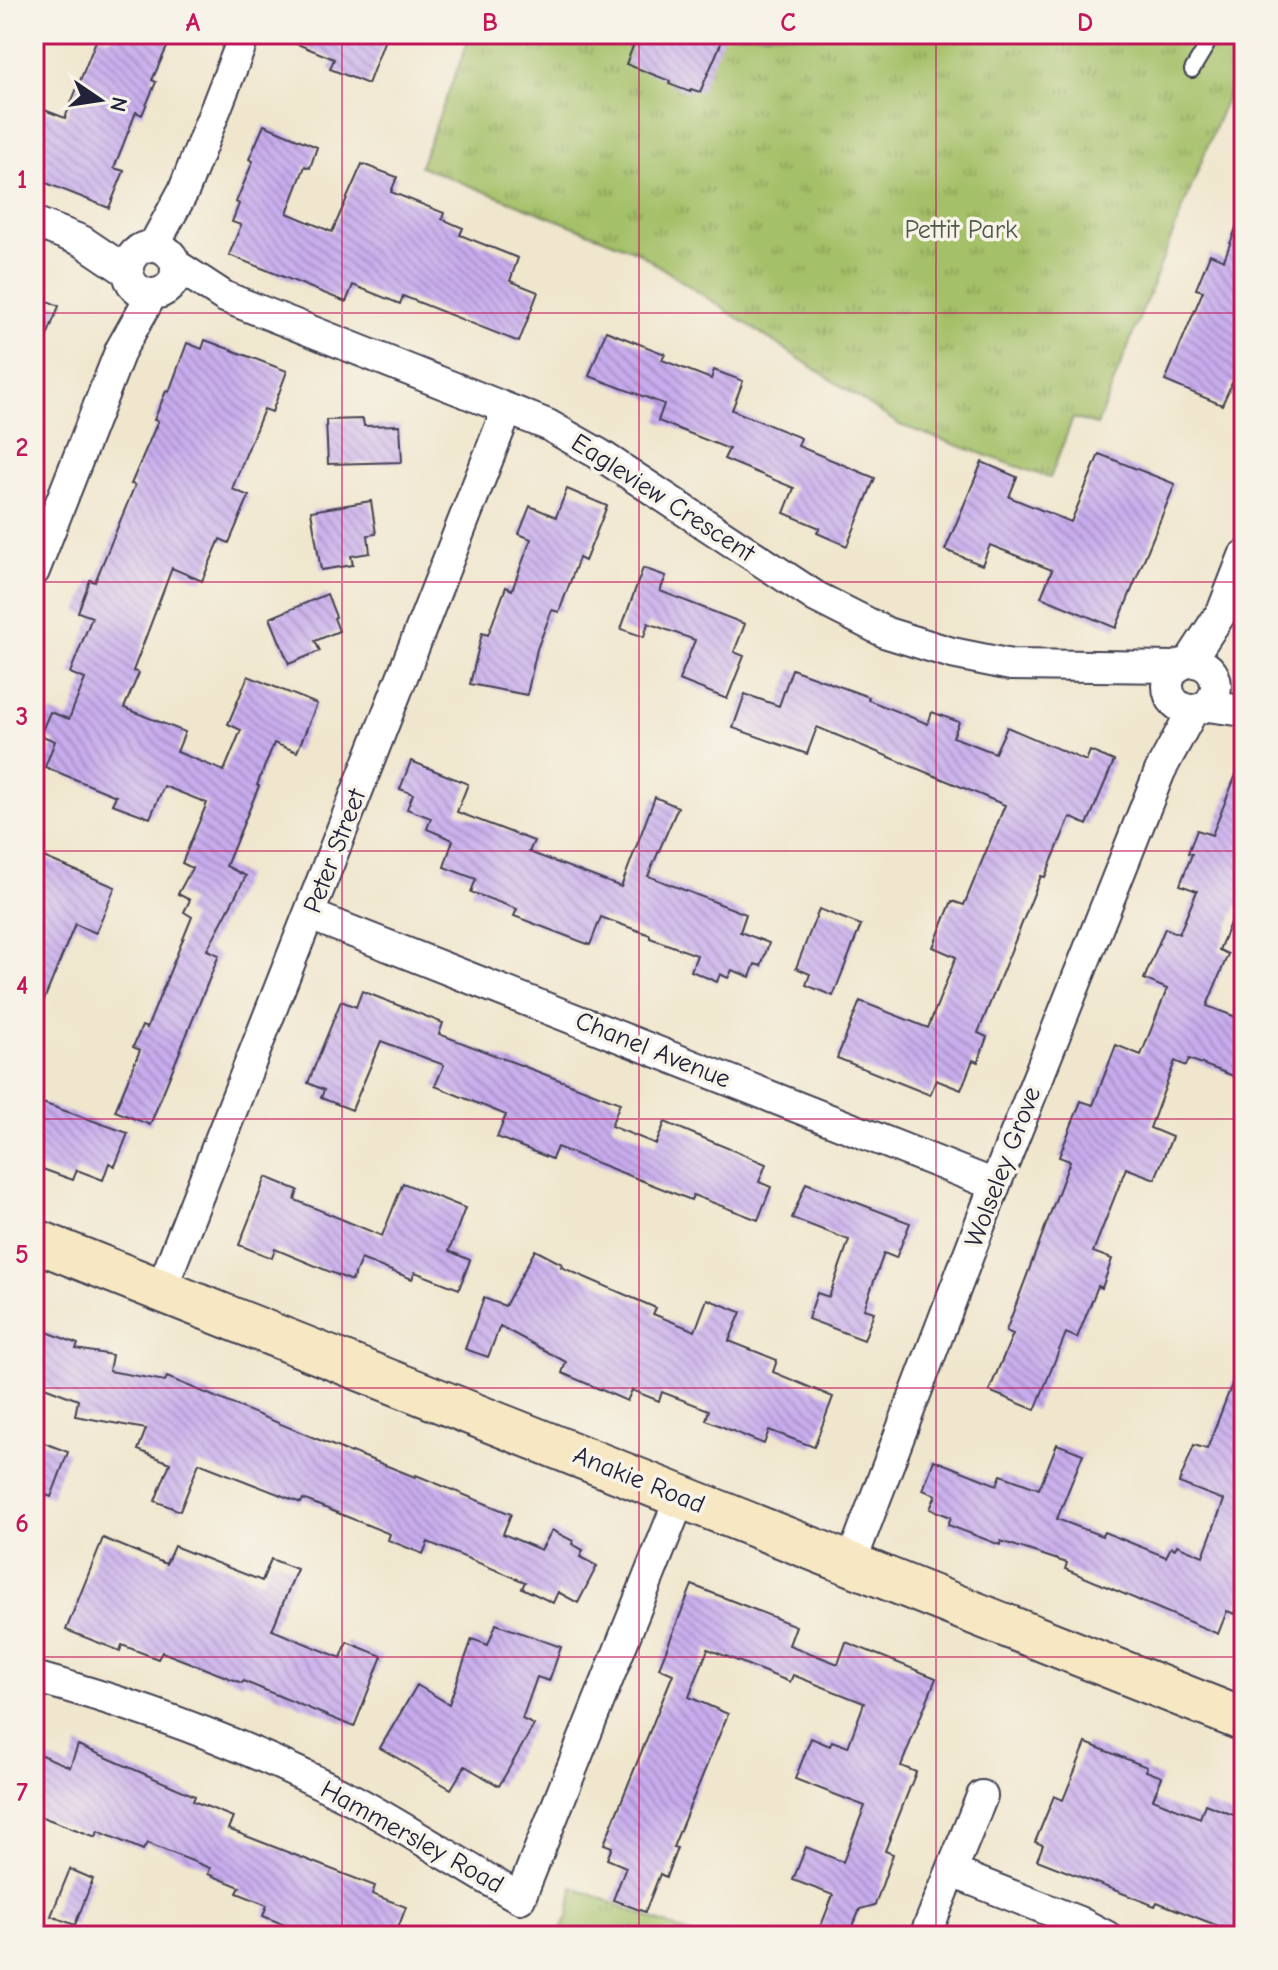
<svg xmlns="http://www.w3.org/2000/svg" width="1278" height="1970" font-family="'Comic Neue',sans-serif">
<style>
.grass{fill:url(#grass-tufts);stroke:#637151;stroke-width:2}
.building{fill:url(#building-back-hatch)}
.lines{fill:none;stroke-linecap:round;stroke-linejoin:round}
.service-casing{stroke:#413f51;stroke-width:18}
.minor-casing{stroke:#413f51;stroke-width:34}
.secondary-casing{stroke:#413f51;stroke-width:46}
.service{stroke:#fff;stroke-width:14}
.minor{stroke:#fff;stroke-width:30}
.secondary{stroke:#f7e8c3;stroke-width:42}
.grid{fill:none;stroke:#c2185b;stroke-width:2;stroke-opacity:0.55}
.labels{text-anchor:middle;dominant-baseline:central;stroke-width:7;stroke-linejoin:round;paint-order:stroke}
.park-label{font-size:26px;fill:#50594a;stroke:#f7f3e8}
.street-label{font-size:26px;fill:#22223b;stroke:#f7f3e8}
.neatline{fill:none;stroke:#c2185b;stroke-width:3}
.grid-label{font-size:26px;text-anchor:middle;font-weight:bold;fill:#c2185b}
</style>
<defs>
<pattern id="grass-tufts" width="24" height="20" patternUnits="userSpaceOnUse" patternTransform="scale(2)"><rect width="24" height="20" fill="#a4c067"/><path d="M3 7l-1-3M5 7V3M7 7l1-3M15 17l-1-3M17 17v-4M19 17l1-3" fill="none" stroke="#859c56"/></pattern>
<pattern id="building-back-hatch" width="6" height="6" patternUnits="userSpaceOnUse" patternTransform="scale(2)"><rect width="6" height="6" fill="#c8aced"/><path d="M-1 5l2 2M0 0l6 6M5-1l2 2" fill="none" stroke="#a28cc1"/></pattern>
</defs>
<rect width="100%" height="100%" fill="#f7f3e8"/>
<filter id="ink" filterUnits="userSpaceOnUse"><feTurbulence type="fractalNoise" baseFrequency=".0125" numOctaves="2"/><feDisplacementMap in="SourceGraphic" scale="16" xChannelSelector="R" yChannelSelector="G"/><feConvolveMatrix kernelMatrix="1 2 1 2 8 2 1 2 1" color-interpolation-filters="sRGB"/></filter>
<filter id="wash" filterUnits="userSpaceOnUse"><feTurbulence type="fractalNoise" baseFrequency=".006" numOctaves="4" result="noise"/><feDisplacementMap in="SourceGraphic" scale="32" xChannelSelector="R" yChannelSelector="G"/><feGaussianBlur stdDeviation="1.8" result="paint"/><feColorMatrix in="noise" values="0 0 0 0 0 0 0 0 0 0 0 0 0 0 0 0 0 1.4 0 .05"/><feComposite in="paint" operator="in"/></filter>
<g filter="url(#wash)">
<rect width="100%" height="100%" fill="#f0e6cd"/>
<path class="grass" d="M471 34H1244V54L1097 425 1073 418 1050 478 900 425 636 251 420 166Z
M573 1887 695 1936H556L569 1915Z"/>
<g id="blocks">
<path class="building" d="M113 34H173L152 80 156 82 142 115 136 112 114 168 124 171 109 208 41 181 47 165 34 159V129L42 109 65 118 98 36 111 39Z
M273 34H387L368 84 330 69 334 59Z
M638 34H725L700 92 691 89 690 92 669 84 670 81 626 64Z
M264 125 317 147 310 168 305 166 287 213 332 232 362 164 397 177 391 192 444 213 442 219 463 228 460 235 518 258 510 281 538 292 519 342 403 296 400 304 353 285 346 302 229 255 241 225 232 222 239 204 236 202 253 161 249 159Z
M1242 212 1244 213V371L1238 385 1232 383 1222 405 1165 381 1203 291 1196 289 1210 254 1224 260Z
M34 295 59 306 35 366H34Z
M606 331 665 354 662 360 711 379 714 370 743 381 732 410 801 438 798 446 875 478 847 546 817 533 820 528 784 513 794 488 724 459 729 449 658 421 664 404 589 376Z
M205 340 287 371 272 412 264 409 232 489 249 496 229 543 220 539 202 581 172 568 133 671 139 673 124 708 185 732 177 752 224 771 241 730 228 724 248 676 317 704 297 752 274 743 257 785 259 786 226 866 246 876 207 950 219 955 150 1125 115 1111 140 1050 133 1047 142 1026 147 1028 192 917 184 912 190 900 178 894 192 868 182 863 207 803 164 786 150 818 112 804 116 796 45 767 55 741 40 735 50 712 69 719 85 679 70 673 92 617 78 612 90 580 95 582 135 485 131 484 158 421 154 420 166 391 169 392 187 343 202 349Z
M363 419 364 426 400 425 402 462 328 464 326 420Z
M1099 454 1175 484 1116 628 1041 597 1052 570 990 545 982 565 945 550 982 462 1017 477 1009 497 1071 522Z
M567 489 607 506 585 561 579 558 559 612 552 610 537 649 527 695 470 684 482 633 488 635 506 587 512 590 531 539 519 534 530 506 556 517Z
M371 501 376 534 368 535 370 553 351 556 353 565 321 570 311 511Z
M643 568 666 576 660 591 745 624 734 652 744 656 727 699 679 680 695 640 648 623 644 637 621 629Z
M327 594 336 617 334 618 339 631 315 641 320 651 289 664 270 618Z
M792 669 869 697 868 700 928 724 932 712 959 722 953 737 995 753 1007 727 1086 761 1090 751 1114 761 1087 825 1070 817 1045 877 1041 876 978 1033 987 1037 978 1062 973 1060 961 1090 936 1080 930 1095 837 1058 860 1001 928 1028 956 957 933 947 952 901 964 905 1005 805 817 727 807 754 733 728 745 694 779 706Z
M1243 757 1244 909 1237 906 1219 950 1228 954 1207 1006 1244 1020V1080L1189 1059 1186 1066 1175 1061 1150 1128 1172 1137 1155 1179 1126 1168 1093 1252 1112 1259 1102 1288 1098 1286 1077 1338 1066 1333 1035 1410 989 1391 1013 1334 1006 1331 1070 1161 1059 1157 1081 1101 1093 1105 1116 1045 1141 1055 1167 989 1144 979 1165 928 1179 934 1197 891 1180 885 1192 854 1188 853 1197 830 1212 835Z
M411 761 468 784 457 812 534 841 529 852 621 887 655 797 678 807 648 876 746 914 740 932 769 943 761 966 755 964 750 977 732 970 728 978 720 974 717 982 691 971 697 955 650 938V935L601 917 590 945 514 916 517 909 471 892 476 879 444 867 453 840 427 829 431 818 407 809 413 794 400 789Z
M34 853 115 887 96 933 75 924 35 1022Z
M819 909 861 925 833 996 806 985 810 974 796 968Z
M362 991 443 1023 439 1034 620 1103 611 1126 656 1144 665 1122 766 1164 759 1182 771 1187 758 1220 693 1195 691 1200 557 1147 552 1159 497 1137 506 1115 435 1086 444 1065 381 1041 352 1110 321 1098 324 1090 308 1083 341 1001 356 1007Z
M34 1100 128 1133 115 1166 109 1163 103 1180 77 1170 73 1180 34 1166Z
M266 1177 298 1190 295 1200 382 1236 403 1183 465 1208 449 1251 470 1260 459 1289 415 1272 412 1279 361 1259 352 1281 275 1249 272 1258 239 1245Z
M806 1183 910 1223 896 1258 884 1253 864 1309 874 1312 864 1340 808 1319 817 1293 829 1297 849 1240 792 1218Z
M535 1250 562 1264 561 1267 656 1308 653 1314 695 1331 707 1299 741 1312 729 1341 777 1360 773 1372 833 1397 814 1447 769 1430 764 1444 706 1420 709 1410 662 1392 659 1401 632 1390 627 1401 562 1373 566 1362 500 1326 488 1357 465 1349 484 1298 505 1306Z
M42 1330 78 1344 76 1349 112 1355 109 1371 165 1381 167 1377 351 1453 352 1452 415 1477 416 1475 511 1514 503 1534 541 1550 552 1530 573 1541 572 1544 583 1550 580 1557 597 1566 578 1603 558 1592 553 1603 522 1588 525 1582 428 1542 423 1554 388 1540 390 1534 303 1499 301 1503 199 1463 180 1511 155 1501 170 1463 138 1450 146 1429 75 1416 78 1400 34 1383V1350Z
M1242 1358 1244 1590 1235 1614 1227 1611 1218 1634 1065 1569 1067 1563 1001 1541 1000 1545 948 1525 951 1517 930 1509 936 1495 923 1490 934 1460 997 1485 1001 1475 1039 1489 1057 1444 1083 1454 1057 1519 1102 1536 1104 1532 1166 1557 1171 1547 1175 1549 1177 1545 1203 1556 1224 1500 1179 1483 1194 1445 1207 1449Z
M34 1439 68 1452 51 1497 34 1490Z
M103 1538 166 1564 174 1546 262 1581 271 1559 297 1569 272 1630 341 1658 347 1642 382 1656 354 1727 243 1681 242 1683 162 1652 158 1659 122 1645 120 1651 66 1630Z
M692 1585 796 1626 789 1645 838 1664 846 1642 936 1678 901 1766 916 1772 885 1851 893 1854 875 1905 860 1909 849 1936H817L833 1895 793 1880 806 1847 843 1862 865 1806 795 1779 811 1738 830 1746 832 1741 848 1747 864 1703 793 1675 790 1682 708 1649 689 1697 728 1714 673 1847 677 1848 666 1877 660 1874 645 1912 613 1900 626 1867 607 1859 612 1847 604 1844 673 1674 659 1668Z
M496 1624 561 1647 549 1681 537 1677 522 1719 534 1725 499 1786 465 1766 451 1789 380 1748 417 1685 449 1704 472 1639 488 1645Z
M1086 1743 1147 1767 1146 1771 1162 1777 1153 1799 1200 1818 1205 1804 1244 1819V1936L1157 1902 1155 1906 1037 1860 1043 1845 1035 1842 1054 1796 1063 1800Z
M78 1745 195 1796 193 1801 233 1817 228 1829 375 1886 372 1894 406 1907 395 1936H294L297 1930 263 1916 267 1905 237 1893 240 1887 208 1874 210 1868 147 1843 143 1850 98 1831 96 1837 34 1814V1752L70 1767Z
M70 1869 93 1879 75 1925 51 1916Z"/>
</g>
</g>
<g filter="url(#ink)">
<use href="#blocks" fill-opacity="0" stroke="#413f51" stroke-width="2"/>
<g class="lines">
<g class="service-casing">
<path id="service" d="M1192 70 1207 45V34"/>
</g>
<g class="minor-casing">
<path id="minor" d="M34 222 82 241 128 272
M154 245 184 190 245 34
M128 270a24 24 0 1 1 48 0a24 24 0 1 1-48 0Z
M176 265 225 297 548 425 599 454 816 597 887 633 952 653 1011 665 1176 667
M34 571 121 349 152 294
M1168 686a24 24 0 1 1 48 0a24 24 0 1 1-48 0Z
M1189 662 1223 610 1244 556
M1207 706 1244 711
M310 915 995 1185
M161 1290 507 410
M850 1565 995 1185 1160 771 1193 710
M34 1677C145 1707 255 1748 357 1802 412 1832 465 1867 520 1898L681 1496
M952 1872 1079 1922 1106 1936
M925 1936 982 1796"/>
</g>
<g class="secondary-casing">
<path id="secondary" d="M34 1240 1244 1720"/>
</g>
<use href="#service" class="service"/>
<use href="#minor" class="minor"/>
<use href="#secondary" class="secondary"/>
</g>
</g>
<path class="grid" d="M342 34V1936M639 34V1936M936 34V1936M34 313H1244M34 582H1244M34 851H1244M34 1119H1244M34 1388H1244M34 1657H1244"/>
<g class="labels">
<g class="park-label">
<text x="961" y="230">Pettit Park</text>
</g>
<g class="street-label">
<text transform="translate(663 498) rotate(33)">Eagleview Crescent</text>
<text transform="translate(335 851) rotate(-69)">Peter Street</text>
<text transform="translate(653 1050) rotate(22)">Chanel Avenue</text>
<text transform="translate(1003 1167) rotate(-69)">Wolseley Grove</text>
<text transform="translate(639 1480) rotate(22)">Anakie Road</text>
<text transform="translate(412 1837) rotate(29)">Hammersley Road</text>
</g>
</g>
<rect width="1278" height="1970" fill="none" stroke="#f7f3e8" stroke-width="88"/>
<g transform="translate(100 100) rotate(103)" stroke="#f7f3e8" stroke-width="6" paint-order="stroke">
<path d="M0-6L14 30L0 20L-14 30Z" fill="#22223b"/>
<text y="-12" font-size="22" font-weight="bold" text-anchor="middle" fill="#22223b">N</text>
</g>
<rect x="44" y="44" width="1190" height="1882" class="neatline"/>
<g class="grid-label">
<text x="193" y="31">A</text>
<text x="490" y="31">B</text>
<text x="788" y="31">C</text>
<text x="1085" y="31">D</text>
<text x="22" y="188">1</text>
<text x="22" y="456">2</text>
<text x="22" y="725">3</text>
<text x="22" y="994">4</text>
<text x="22" y="1263">5</text>
<text x="22" y="1532">6</text>
<text x="22" y="1801">7</text>
</g>
</svg>
